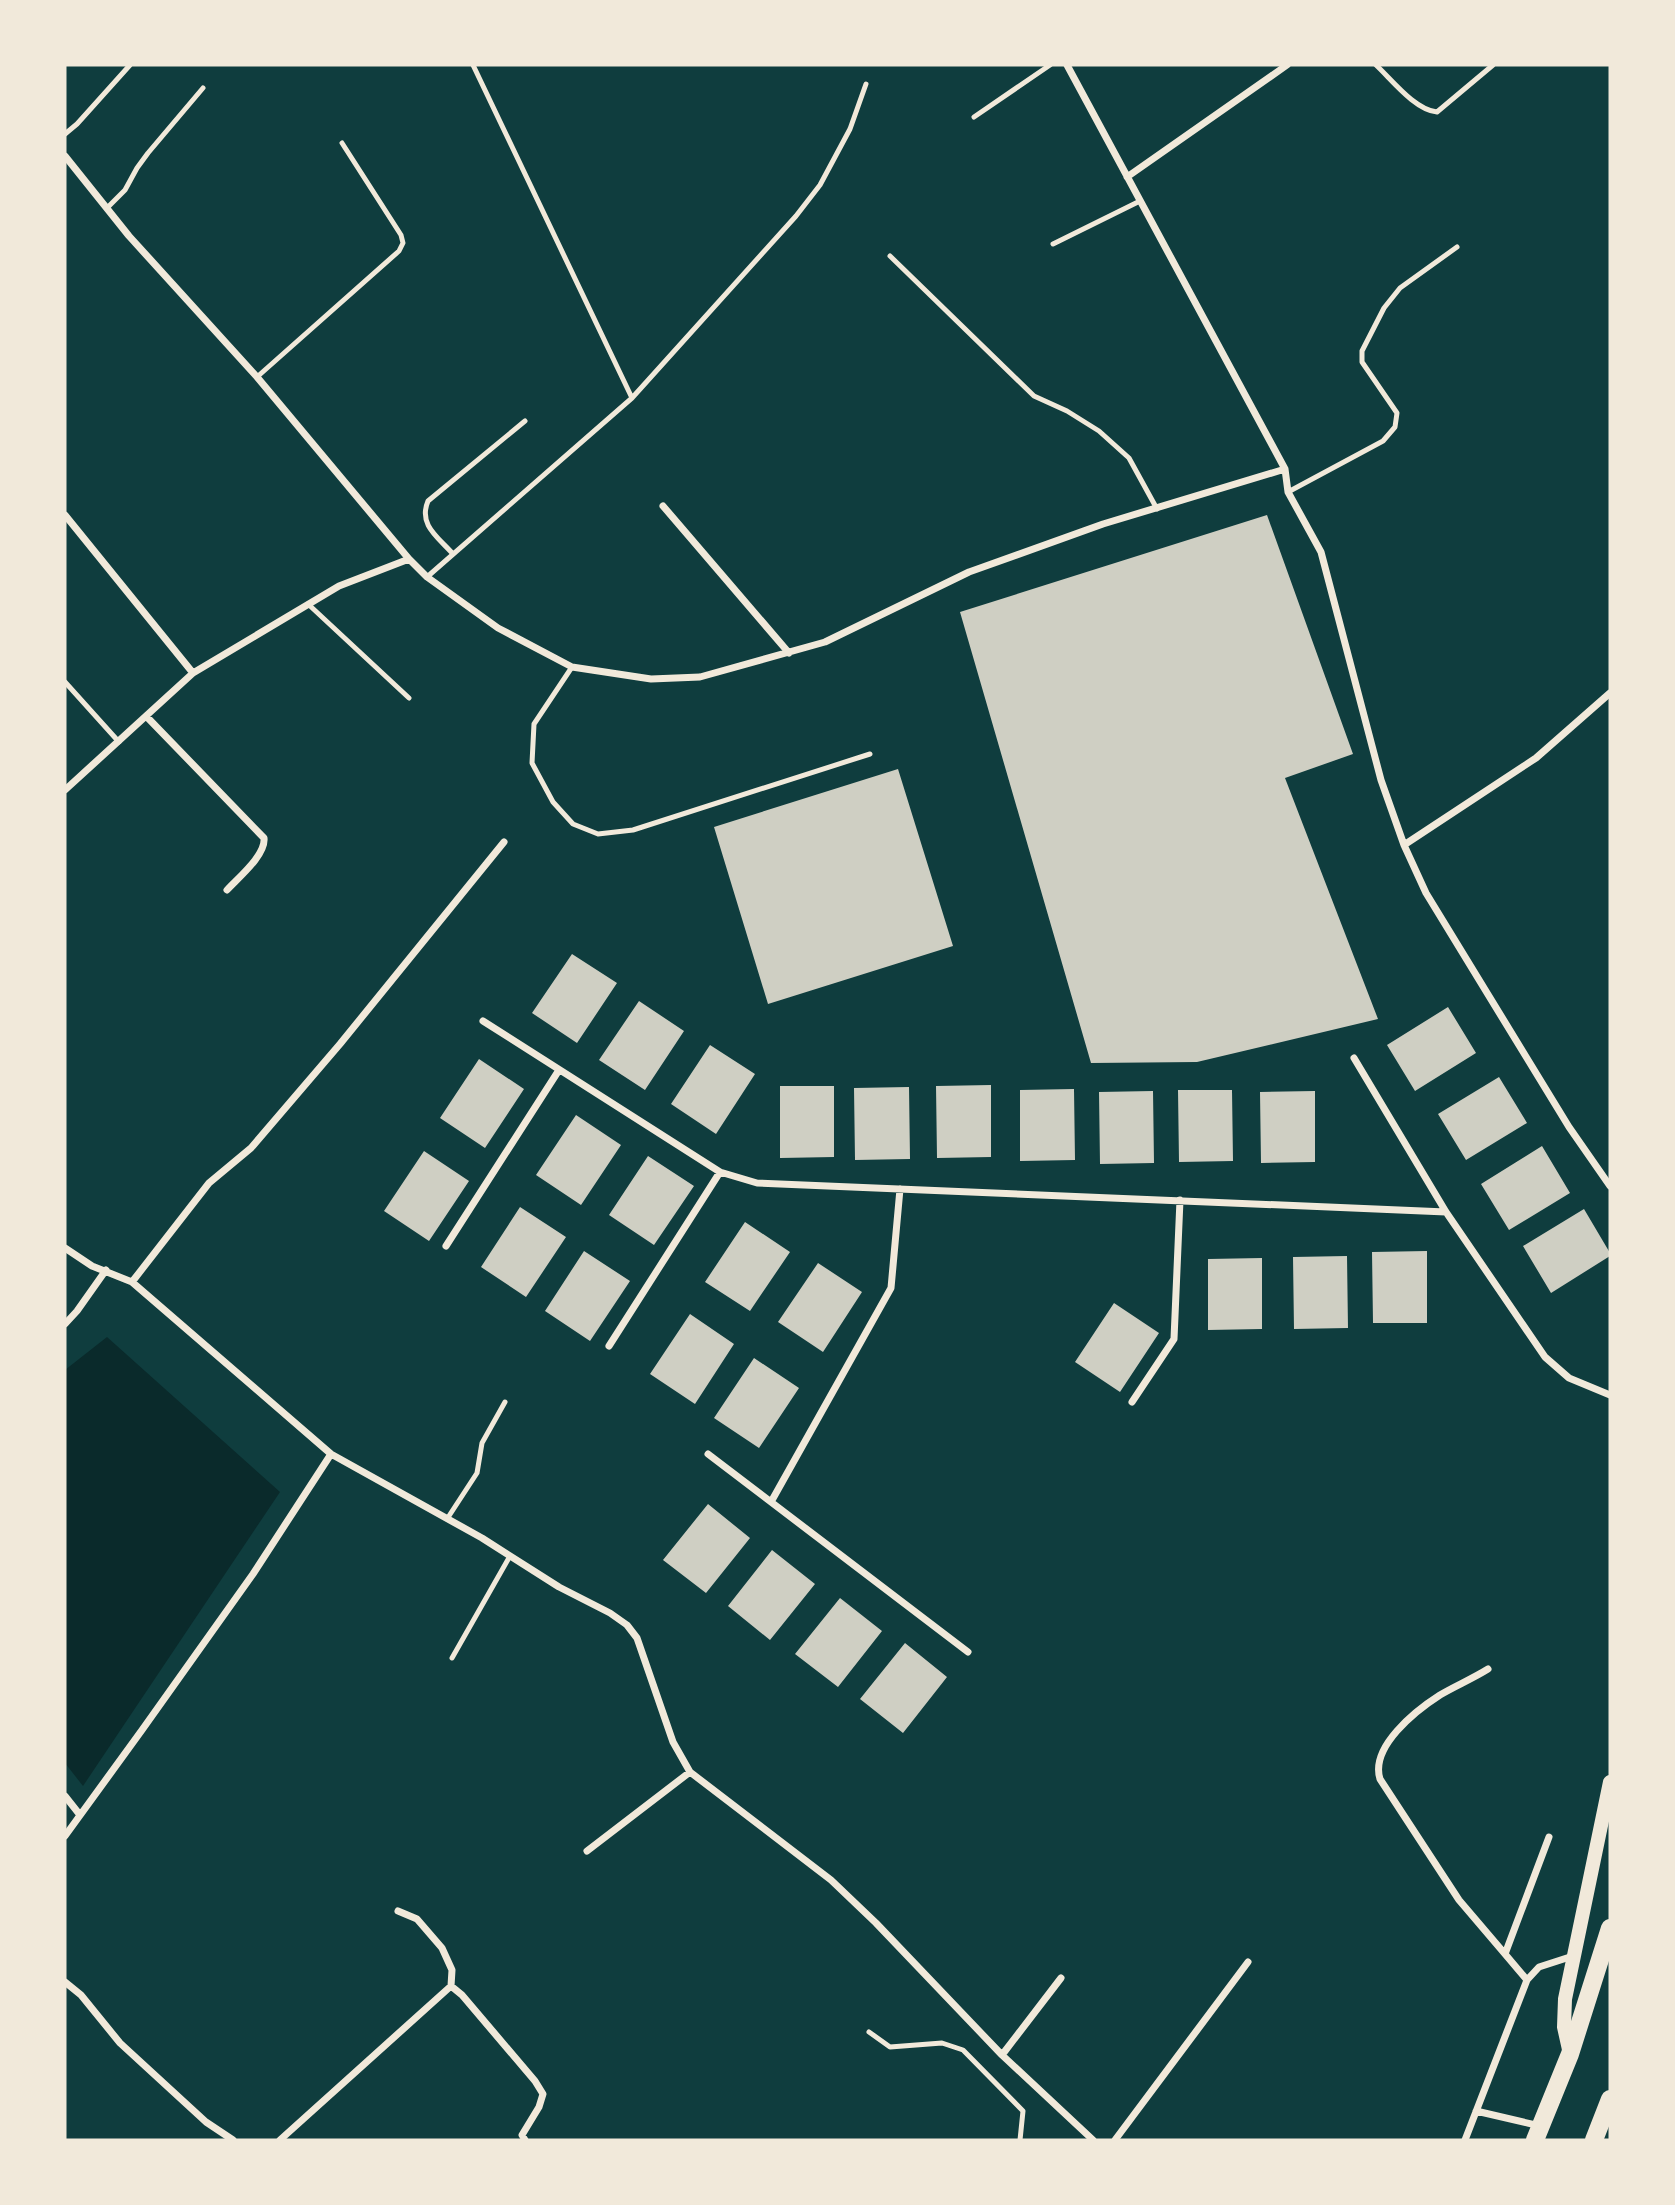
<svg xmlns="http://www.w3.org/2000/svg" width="1675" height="2205" font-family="'Asap Condensed',sans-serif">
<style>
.water{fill:#0a2a2b}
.building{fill:#cfcfc3}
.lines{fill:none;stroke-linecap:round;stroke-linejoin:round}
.service{stroke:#f1e9da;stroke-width:5}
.minor{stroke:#f1e9da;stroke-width:7}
.secondary{stroke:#f1e9da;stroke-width:14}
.trunk{stroke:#f1e9da;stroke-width:18}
</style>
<rect width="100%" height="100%" fill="#0f3d3e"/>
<path class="water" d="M107 1337 280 1492 83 1786 65 1763V1370Z"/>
<path class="building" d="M1267 515 1353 754 1285 778 1378 1019 1197 1062 1091 1063 960 612Z
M898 769 953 946 768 1004 714 827Z
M572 954 617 983 577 1043 532 1013Z
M639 1001 684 1031 645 1090 599 1060Z
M1448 1007 1476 1053 1415 1091 1387 1045Z
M710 1045 755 1074 716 1134 671 1104Z
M479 1059 524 1089 485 1148 440 1118Z
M1499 1077 1527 1123 1466 1160 1438 1114Z
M991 1085V1157L937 1158 936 1086Z
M780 1086H834V1157L780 1158Z
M909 1087 910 1159 855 1160 854 1088Z
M1074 1089 1075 1160 1020 1161V1090Z
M1178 1090H1232L1233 1161 1179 1162Z
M1153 1091 1154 1163 1100 1164 1099 1092Z
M1315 1091V1162L1261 1163 1260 1092Z
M576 1115 621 1145 581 1205 536 1175Z
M1542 1146 1570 1193 1509 1230 1481 1184Z
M424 1151 469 1181 429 1241 384 1211Z
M648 1156 694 1186 654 1245 609 1215Z
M520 1207 566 1237 526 1297 481 1267Z
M1584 1209 1610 1253V1256L1551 1293 1523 1246Z
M745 1222 790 1252 750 1311 705 1282Z
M584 1251 630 1281 590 1341 545 1311Z
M1427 1251V1323H1373L1372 1252Z
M1347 1256 1348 1328 1294 1329 1293 1257Z
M1262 1258V1329L1208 1330V1259Z
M818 1263 862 1292 823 1352 778 1322Z
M1114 1303 1159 1333 1120 1392 1075 1362Z
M690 1314 734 1344 695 1404 650 1374Z
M754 1358 799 1388 759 1448 714 1418Z
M708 1504 750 1538 706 1593 663 1560Z
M772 1550 815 1584 770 1640 728 1606Z
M840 1598 882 1631 838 1687 795 1654Z
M905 1643 947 1677 903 1733 860 1699Z"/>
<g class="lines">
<path class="service" d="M473 65 632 398
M1376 65C1392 80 1415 110 1437 112L1493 65
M974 117 1050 65
M65 134 77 124 130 65
M107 208 125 190 137 168 148 153 203 88
M1053 244 1140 201
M890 256 1034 396 1067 411 1099 431 1129 458 1157 509
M257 377 399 251 403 243 401 235 342 143
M1288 492 1383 441 1395 427 1397 413 1362 362V351L1384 308 1400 288 1457 247
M453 554C438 537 418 525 428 501L525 421
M427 577 632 398 796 216 820 185 850 129 866 84
M308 604 409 698
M572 667 534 724 532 763 553 802 573 824 598 834 633 830 870 754
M65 682 119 742
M447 1519 477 1473 482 1443 505 1402
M452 1658 510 1556
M869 2032 890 2047 942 2043 963 2050 1023 2111 1020 2140"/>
<path class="minor" d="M1067 65 1285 469 1288 492 1321 552 1381 780 1404 845 1426 893 1569 1127 1610 1186
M65 156 129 236 257 377 409 559 427 577 498 628 572 667 651 679 700 677 825 642 969 572 1103 524 1285 469
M1127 177 1287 65
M663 506 789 653
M65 515 193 673
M146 716 264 838C266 855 238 878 227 890
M65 790 193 673 339 586 409 559
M1404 845 1536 758 1610 693
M483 1021 720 1172 757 1183 1446 1212
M1354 1058 1446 1212 1545 1357 1569 1378 1610 1395
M446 1246 559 1070
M65 1248 92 1266 132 1282 331 1454 482 1538 559 1587 610 1613 627 1625 637 1638 673 1742 690 1772 831 1880 876 1923 1002 2055 1093 2140
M132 1282 209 1183 251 1148 340 1044 504 842
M65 1324 77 1311 106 1270
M609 1346 720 1172
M1132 1402 1174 1339 1180 1200
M708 1454 968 1652
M771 1502 891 1288 900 1189
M1488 1669C1472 1679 1455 1686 1440 1695 1415 1711 1370 1747 1380 1779L1459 1900 1505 1954
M65 1796 80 1815
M65 1836 142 1730 253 1574 331 1454
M587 1851 690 1772
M1527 1980 1539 1967 1573 1956
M65 1982 81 1995 120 2043 206 2122 233 2140
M451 1986 462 1995 535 2081 543 2094 539 2107 522 2135 525 2140
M1002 2055 1061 1978
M1476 2111 1540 2126
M280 2140 451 1986 452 1970 442 1948 417 1919 398 1911
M1115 2140 1248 1962
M1465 2140 1527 1980 1505 1954 1549 1837"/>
<path class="secondary" d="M1570 2054 1564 2027 1565 1999 1610 1782"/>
<path class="trunk" d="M1535 2140 1570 2054 1610 1928
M1594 2140 1610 2099"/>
</g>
<rect width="1675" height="2205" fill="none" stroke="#f1e9da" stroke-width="133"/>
</svg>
